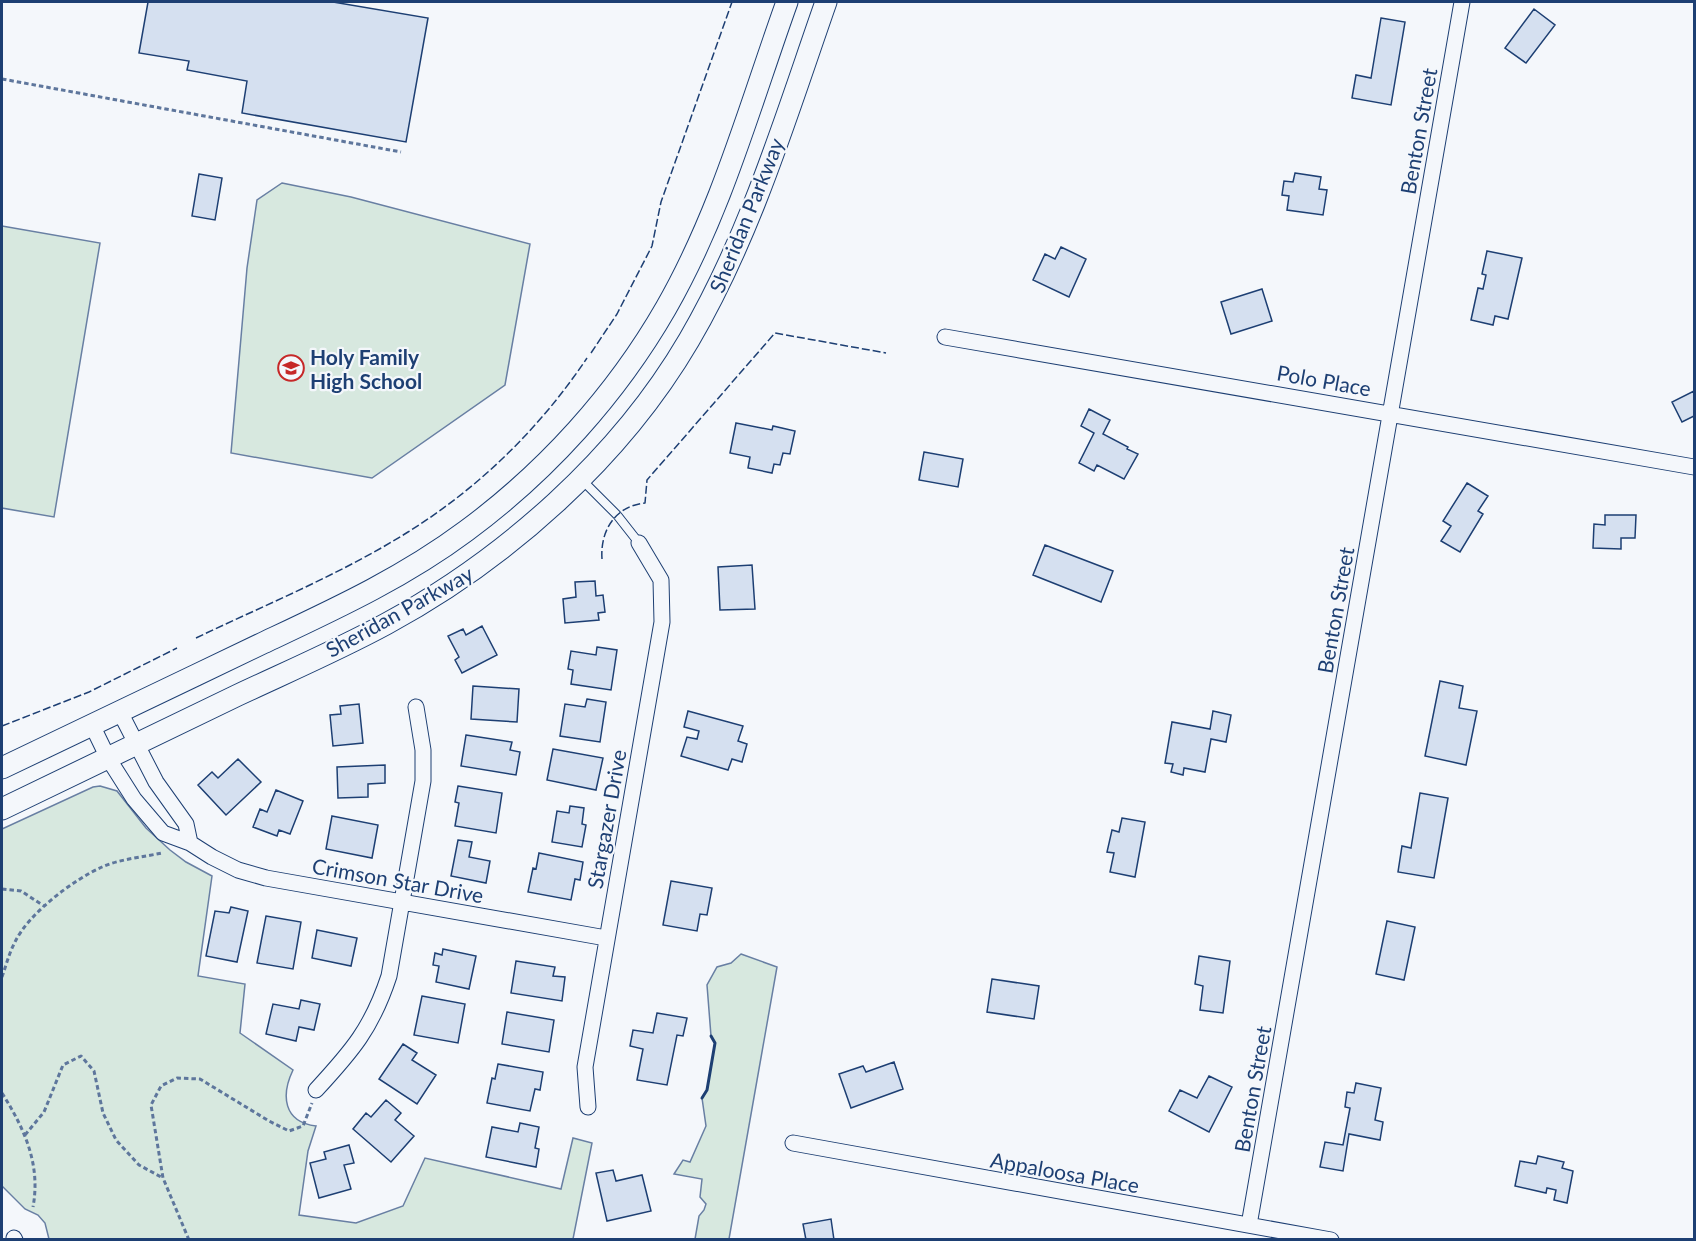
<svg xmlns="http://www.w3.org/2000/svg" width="1696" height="1241" font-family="Lato,sans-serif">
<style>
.green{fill:#d7e8df;stroke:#687fa3;stroke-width:1.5}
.building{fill:#d5e0f0;stroke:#1d3f73;stroke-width:1.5}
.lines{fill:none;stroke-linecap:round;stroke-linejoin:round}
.lane-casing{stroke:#1d3f73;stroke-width:10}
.street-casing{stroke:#1d3f73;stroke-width:17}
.secondary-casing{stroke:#1d3f73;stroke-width:23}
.path{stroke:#5e769c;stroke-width:3;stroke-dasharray:4.5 3;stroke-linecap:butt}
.lane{stroke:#f4f7fb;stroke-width:8}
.street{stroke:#f4f7fb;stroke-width:15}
.secondary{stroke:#f4f7fb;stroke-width:21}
.fence{stroke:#1d3f73;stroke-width:1.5;stroke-dasharray:8 3;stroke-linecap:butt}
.wall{stroke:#1d3f73;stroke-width:3}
.labels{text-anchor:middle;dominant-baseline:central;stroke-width:4.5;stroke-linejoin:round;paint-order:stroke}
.street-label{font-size:21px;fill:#1d3f73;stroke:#f4f7fb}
.poi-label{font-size:21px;font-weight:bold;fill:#1d3f73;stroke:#f4f7fb;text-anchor:start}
</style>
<rect width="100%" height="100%" fill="#f4f7fb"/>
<path class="green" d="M282 183 351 197 530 244 505 385 372 478 231 453 247 268 257 200Z
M2 226 100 243 54 517 2 508Z
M100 786 117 791 146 828 170 850 186 862 212 876 198 976 245 984 240 1033 293 1070C281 1095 283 1122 316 1126L308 1151 299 1215 356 1223 403 1206 425 1158 561 1189 573 1138 592 1143 573 1239H49L45 1223 38 1215 25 1209 2 1186V829L93 787Z
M741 954 777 967 729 1239H695L699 1216 704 1210 706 1204 700 1197 702 1179 674 1174 683 1160 690 1162 706 1126 702 1098 707 1090 715 1043 711 1036 707 985 717 967 731 963Z"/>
<path class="building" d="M148 2H333L428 18 406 142 242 113 247 81 187 70 189 61 139 53Z
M1534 9 1555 25 1526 63 1505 48Z
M1381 18 1405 22 1391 105 1352 98 1356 75 1371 78Z
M1295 173 1321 177 1319 189 1327 190 1323 215 1287 210 1289 196 1282 195 1284 181 1293 182Z
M199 174 222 178 215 220 192 216Z
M1061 247 1086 259 1069 297 1033 280 1045 254 1055 259Z
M1487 251 1522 258 1508 319 1495 316 1493 325 1471 320 1478 288 1483 289 1486 275 1482 274Z
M1262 289 1272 321 1231 334 1221 302Z
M1694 391V416L1682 422 1672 402Z
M1089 409 1110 420 1103 434 1128 447 1127 449 1138 454 1124 479 1097 465 1094 471 1079 463 1094 433 1081 426Z
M736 423 772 430 773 426 795 431 790 454 783 453 780 465 774 464 772 473 748 468 750 457 730 453Z
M924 452 963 459 958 487 919 480Z
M1467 483 1488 496 1478 511 1483 514 1460 552 1441 541 1451 526 1443 521Z
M1605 515H1636L1635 538H1621V549L1593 548 1594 524 1605 525Z
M1045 545 1113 571 1101 602 1033 575Z
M752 565 755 609 720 610 718 567Z
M595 581 596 596 603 595 605 612 598 613 599 620 565 623 563 599 576 597 575 582Z
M482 626 497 655 462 673 455 660 459 657 448 636 463 629 466 635Z
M597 647 617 650 611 690 571 684 573 670 568 669 571 651 596 655Z
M1440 681 1463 686 1459 708 1477 711 1466 765 1425 756Z
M473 686 519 689 517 722 471 719Z
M587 699 606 702 600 742 560 736 565 704 585 707Z
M359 704 363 743 333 746 330 715 341 714 340 706Z
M688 711 743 726 738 741 747 744 742 762 732 759 728 770 681 756 687 737 697 739 699 731 684 727Z
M1213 711 1231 715 1226 742 1211 739 1205 772 1184 768 1183 775 1171 772 1173 764 1165 763 1172 722 1210 729Z
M466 735 512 742 510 750 520 752 516 775 461 766Z
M553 749 603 758 596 790 547 780Z
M238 759 261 782 226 815 198 785 212 772 218 778Z
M385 765V783L368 784V797L338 798 337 767Z
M458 786 502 793 496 833 455 826 459 803 455 802Z
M276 790 303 801 290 834 279 830 277 836 253 827 260 809 267 812Z
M1420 793 1448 798 1434 878 1398 872 1402 846 1411 848Z
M570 806 584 808 582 824 586 825 582 847 552 842 557 811 569 813Z
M332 816 378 825 372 858 326 849Z
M1122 818 1145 822 1135 877 1110 872 1114 853 1107 852 1112 830 1119 832Z
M458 840 472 842 469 857 490 861 486 883 451 876Z
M539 853 583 862 580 880 575 879 571 900 528 892 533 868 536 869Z
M671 881 712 888 707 915 700 914 697 931 663 925Z
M231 907 248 911 237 962 206 956 215 911 229 913Z
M266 916 301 922 293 969 257 963Z
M1387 921 1415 927 1404 980 1376 974Z
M317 930 357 938 351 966 312 958Z
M443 949 476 956 469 989 436 982 439 966 433 965 435 953 442 955Z
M1199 956 1230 961 1223 1013 1200 1010 1203 986 1195 984Z
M516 961 555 967 553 976 565 977 562 1001 511 993Z
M992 979 1039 986 1034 1019 987 1012Z
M422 996 465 1004 458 1043 414 1035Z
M301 1000 320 1004 314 1030 299 1027 296 1041 266 1034 273 1004 299 1009Z
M507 1012 554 1020 549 1052 502 1044Z
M657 1013 687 1018 683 1036 677 1035 667 1085 637 1080 643 1049 630 1046 633 1030 653 1033Z
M403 1044 417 1053 412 1060 436 1075 417 1104 379 1079Z
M894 1062 903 1089 851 1108 839 1074 863 1066 866 1072Z
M498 1064 543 1072 540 1090 535 1089 530 1111 487 1103 492 1078 495 1079Z
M1209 1076 1232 1087 1209 1132 1169 1111 1180 1090 1197 1098Z
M1356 1083 1381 1088 1375 1120 1383 1122 1380 1140 1349 1134 1343 1171 1320 1167 1325 1142 1343 1145 1350 1108 1345 1107 1347 1092 1354 1093Z
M386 1100 401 1113 395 1120 414 1136 391 1162 353 1129 366 1113 371 1117Z
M520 1123 539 1127 535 1148 539 1149 536 1167 486 1157 492 1127 518 1132Z
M349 1145 354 1163 344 1165 351 1189 319 1198 310 1163 326 1159 324 1152Z
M1538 1156 1564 1162 1562 1168 1573 1171 1567 1203 1554 1200 1556 1190 1547 1188 1546 1193 1515 1186 1520 1161 1536 1164Z
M613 1170 616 1181 642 1175 651 1211 607 1221 596 1173Z
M831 1219 834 1240H806L803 1224Z"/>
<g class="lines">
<g class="lane-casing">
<path id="lane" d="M582 480 617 515 639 543"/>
</g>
<g class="street-casing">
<path id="street" d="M945 337 1694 467
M120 712 156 782 186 824 190 843
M92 725 108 758 134 799 163 833 190 843 212 857 238 870 266 878 606 938
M316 1090C352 1051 372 1028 389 976L423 781V750L416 707
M588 1107 585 1067 662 622 661 580 639 543
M793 1143 1331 1240
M1249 1225 1462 2
M14 1238 15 1240"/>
</g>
<g class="secondary-casing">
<path id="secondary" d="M2 768C88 726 176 685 263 643 333 610 403 578 466 531 546 472 616 395 666 308 721 212 750 105 787 2
M2 809C80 771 159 733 238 695 287 672 338 650 386 624 506 559 620 458 689 340 751 234 786 116 826 2"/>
</g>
<path class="path" d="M2 79 401 152
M2 889 21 891 44 906
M2 977C6 966 9 953 15 942 29 913 73 880 102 867 120 859 143 857 162 853
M2 1093C24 1128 41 1164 33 1207
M25 1135 44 1112 63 1065 81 1056 94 1071 103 1113 116 1140 139 1165 163 1178
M189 1240 163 1178 151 1105 161 1086 177 1078 200 1079 269 1121 289 1131 303 1126 312 1103"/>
<use href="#lane" class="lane"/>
<use href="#street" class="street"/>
<use href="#secondary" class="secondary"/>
<path class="fence" d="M591 353 617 314 652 246 661 202 732 2
M602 559C600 531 615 506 645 503L647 480 775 333 886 353
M196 638C267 604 341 574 408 532 480 487 540 428 587 358
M2 726 89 692 177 648"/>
<path class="wall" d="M702 1098 707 1090 715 1043 711 1036"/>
</g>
<defs>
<g id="school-ring" transform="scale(1.35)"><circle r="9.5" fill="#f4f7fb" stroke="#c62828" stroke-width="1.5"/><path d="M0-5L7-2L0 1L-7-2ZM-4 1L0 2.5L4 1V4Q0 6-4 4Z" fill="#c62828"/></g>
</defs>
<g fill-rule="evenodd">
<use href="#school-ring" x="291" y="368"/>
</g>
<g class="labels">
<g class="street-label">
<text transform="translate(1418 131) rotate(-80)">Benton Street</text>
<text transform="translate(746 215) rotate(-68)">Sheridan Parkway</text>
<text transform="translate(1324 380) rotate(10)">Polo Place</text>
<text transform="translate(1335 610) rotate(-80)">Benton Street</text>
<text transform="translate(399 611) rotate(-29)">Sheridan Parkway</text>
<text transform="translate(606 819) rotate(-80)">Stargazer Drive</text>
<text transform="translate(398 880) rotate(10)">Crimson Star Drive</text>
<text transform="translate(1252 1089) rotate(-80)">Benton Street</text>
<text transform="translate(1065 1172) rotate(10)">Appaloosa Place</text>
</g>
<g class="poi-label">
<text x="310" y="356">Holy Family<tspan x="310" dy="24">High School</tspan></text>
</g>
</g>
<rect width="1696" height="1241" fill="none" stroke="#1d3f73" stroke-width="6"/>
</svg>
